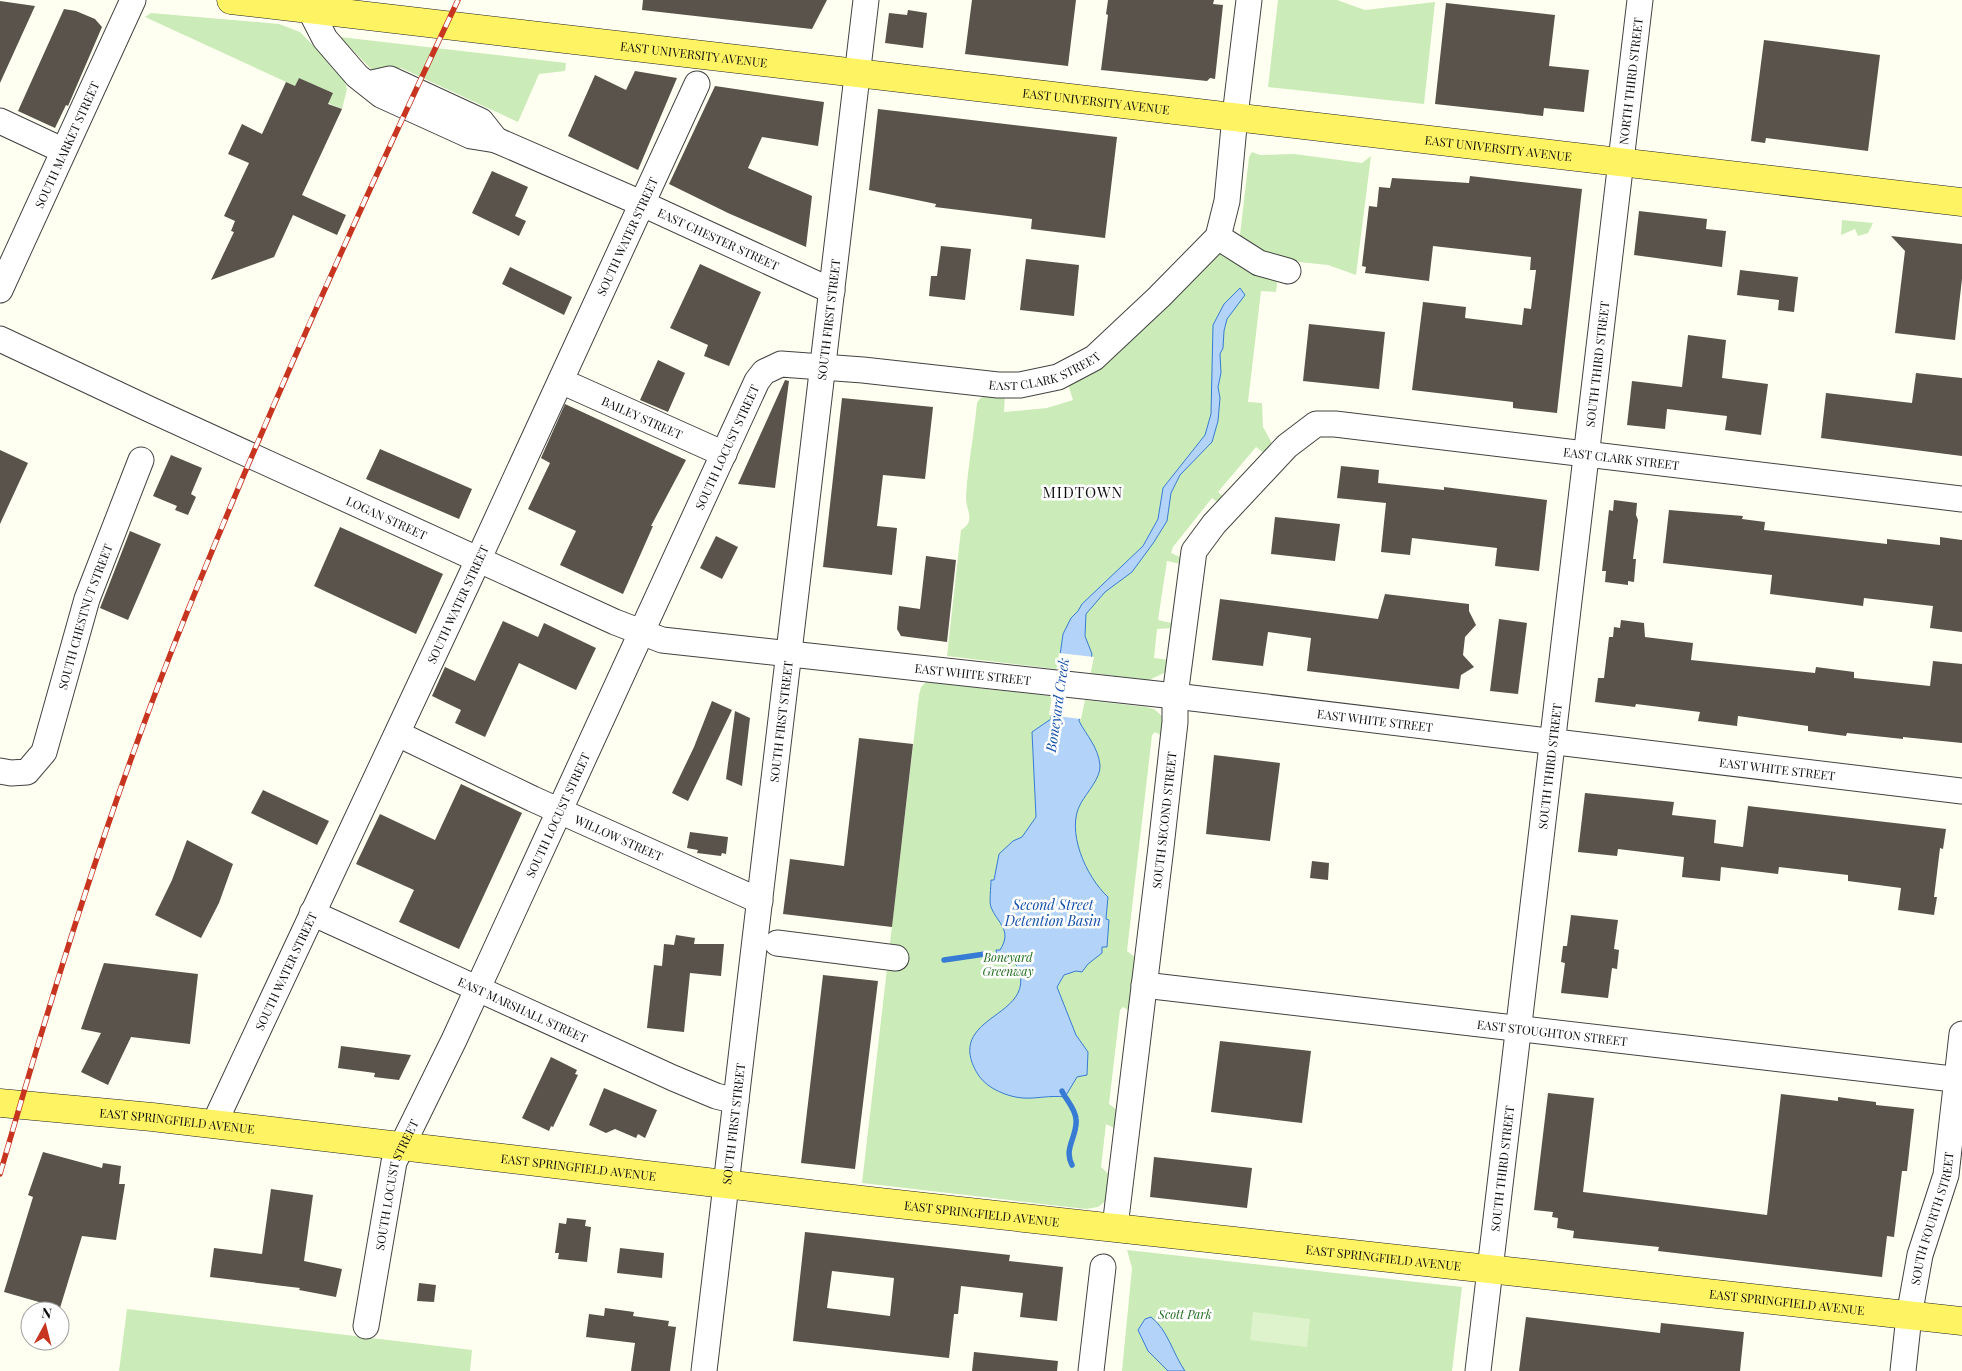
<svg xmlns="http://www.w3.org/2000/svg" width="1962" height="1371" font-family="'Playfair Display',serif">
<style>
.green{fill:#cbecb8}
.pitch{fill:#def3cb}
.water{fill:#b3d3f9;stroke:#377bd4}
.pier{fill:#fffff1}
.lines{fill:none;stroke-linecap:round;stroke-linejoin:round}
.stream{stroke:#377bd4;stroke-width:5.5}
.building{fill:#59534b;fill-rule:evenodd}
.minor-casing{stroke:#424242;stroke-width:27}
.major-casing{stroke:#202020;stroke-width:29}
.minor{stroke:#fff;stroke-width:25}
.major{stroke:#fef362;stroke-width:28}
.rail-casing{stroke:#c7341f;stroke-width:5.5}
.rail{stroke:#fff;stroke-width:4;stroke-dasharray:11;stroke-linecap:butt}
.labels{text-anchor:middle;dominant-baseline:central;stroke-width:5;stroke-linejoin:round;paint-order:stroke}
.street-label{font-size:12px;fill:#0f0f0f;stroke:#fff}
.park-label{font-size:12px;font-style:italic;fill:#1e6b1b;stroke:#fff}
.water-label{font-size:14px;font-style:italic;fill:#114da8;stroke:#fff}
.quarter-label{font-size:15px;letter-spacing:1px;fill:#0f0f0f;stroke:#fff}
</style>
<rect width="100%" height="100%" fill="#fffff1"/>
<path class="green" d="M1278 0H1337L1365 10 1435 2 1424 104 1268 87Z
M151 13 279 24 300 32 343 76 347 89 342 109 328 103 333 93 299 78 295 86 145 17Z
M340 37 566 63 565 71 539 74 518 122 401 68 372 70Z
M1252 152 1260 155 1294 154 1362 163 1371 156 1356 275 1328 265 1280 260 1276 292 1261 291 1248 402 1262 403 1263 427 1273 445 1265 454 1256 447 1218 492 1227 500 1221 505 1212 498 1173 547 1171 553 1182 558 1181 564 1167 561 1158 620 1172 623 1173 628 1157 629 1154 658 1170 660 1164 673 1149 680 947 656 961 530C977 520 965 510 966 496 968 465 974 434 977 403 983 392 994 395 1005 396L1004 412 1047 408 1073 400 1068 384 1104 365 1240 235 1249 157Z
M1842 220 1873 223 1868 233 1858 236 1855 229 1841 235Z
M926 682 1146 707 1154 709 1164 718 1162 736 1155 732 1152 735 1127 951 1136 958 1130 1011 1123 1007 1120 1010 1109 1104 1120 1112 1116 1129 1106 1124 1101 1167 1113 1178 1107 1200 1098 1207 1086 1209 862 1183 919 695 921 687Z
M1127 1250 1462 1287 1452 1371H1122L1132 1268Z
M127 1309 472 1350 470 1371H119Z"/>
<path class="pitch" d="M1253 1312 1310 1319 1307 1347 1250 1340Z"/>
<path class="water" d="M1240 288 1245 295 1227 319 1224 331 1223 348 1220 354 1221 373 1218 387 1220 398 1218 421 1212 442 1180 475 1171 493 1167 521 1154 542 1132 572 1105 592 1086 614 1085 636 1092 654 1079 721C1087 736 1098 747 1100 765 1101 778 1087 792 1081 803 1065 830 1086 877 1108 897L1106 919 1109 920 1107 947H1102V953L1088 964 1082 972 1076 971 1064 975 1057 987 1076 1035 1088 1052 1087 1075 1077 1077 1065 1097C1050 1095 1036 1099 1023 1098 1008 1097 988 1089 979 1076 971 1064 965 1048 975 1034 989 1013 1027 1005 1020 973 1017 961 1008 959 997 957L996 950H1000C1013 930 997 923 991 907 989 904 991 886 991 880H994L999 854 1013 841 1022 837 1036 817 1032 732 1051 719 1063 634 1071 618 1078 611 1082 604 1143 546 1158 519 1163 488 1205 435 1211 414 1213 325 1224 304Z
M1151 1317C1168 1330 1173 1354 1185 1371H1168L1148 1351 1138 1330 1145 1319Z"/>
<path class="pier" d="M1059 653 1094 657 1081 719 1049 715Z"/>
<g class="lines">
<path class="stream" d="M944 960 985 954
M1062 1091C1066 1100 1075 1108 1076 1119 1078 1136 1063 1148 1072 1165"/>
</g>
<path class="building" d="M643 0H827L812 29 642 10Z
M972 0H1076L1068 66 965 54Z
M1108 0H1214L1213 4 1223 5 1215 79 1210 78 1207 81 1101 70 1108 15 1106 14Z
M0 1 35 6 0 83Z
M1446 3 1555 15 1549 66 1589 70 1584 112 1544 108 1543 116 1435 104Z
M64 9 76 11 95 19 102 27 68 106 66 105 55 128 18 111Z
M908 10 927 13 923 48 885 43 889 13 907 15Z
M1764 40 1880 55 1868 151 1766 138 1765 143 1751 141Z
M635 71 677 78 638 170 568 136 595 75 626 90Z
M299 78 333 93 328 104 342 109 302 195 346 215 337 235 293 215 274 257 211 280 234 232 231 231 235 221 224 216 249 163 228 154 242 124 262 134 286 82 295 86Z
M715 86 824 102 818 146 762 137 748 168 812 196 806 247 728 213 669 184Z
M878 109 1117 137 1105 238 1031 229 1032 219 935 207 936 204 869 190Z
M492 171 528 187 515 216 526 221 519 236 472 213Z
M1470 176 1582 189 1557 413 1513 408V402L1412 390 1423 302 1466 307 1465 318 1522 325 1524 308 1531 309 1536 270H1530L1531 257 1433 246 1429 281 1365 273 1366 267 1362 266 1369 206 1377 207 1379 187 1390 188 1392 178 1469 183Z
M1639 211 1707 219 1706 229 1726 231 1722 267 1634 255Z
M1891 236 1962 244V279L1955 340 1895 333 1905 251Z
M941 246 971 249 965 300 929 296 931 276H937Z
M1026 259 1079 265 1074 316 1020 310Z
M700 264 761 292 729 366 704 356 708 345 670 328Z
M510 267 572 297 564 315 502 284Z
M1740 270 1798 277 1794 312 1778 310 1779 300 1737 295Z
M1309 324 1385 332 1379 389 1303 381Z
M1688 335 1726 340 1722 378 1768 384 1761 435 1725 430 1727 416 1667 409 1665 429 1627 425 1632 381 1682 387Z
M658 360 685 373 668 412 640 400Z
M1916 373 1962 378V456L1821 438 1826 393 1912 403Z
M785 380 789 381 775 488 738 484Z
M842 398 933 407 925 479 883 475 877 526 897 528 892 575 823 567Z
M565 404 686 460 651 526H653L623 594 560 565 576 531 528 509 550 463 541 458Z
M380 449 472 489 459 519 366 479Z
M0 450 28 463 0 524Z
M171 455 202 468 191 494 196 497 188 515 175 510 177 506 153 496Z
M1341 466 1379 470 1378 483 1444 490V487L1547 500 1539 571 1495 566 1497 548 1412 538 1410 555 1381 552 1386 503 1337 498Z
M1614 500 1637 503 1636 515 1638 520 1633 559H1636L1634 582 1628 581V585L1605 582 1606 571H1602L1609 510 1613 511Z
M1669 510 1743 516 1742 519 1765 522 1764 530 1887 544V539L1940 545V537L1962 540V632L1930 628 1933 606 1864 598 1863 606 1770 594 1772 575 1663 563Z
M1275 517 1340 524 1335 561 1271 554Z
M340 527 443 574 416 634 314 586Z
M130 531 161 544 128 620 100 608Z
M716 536 738 547 722 579 700 568Z
M926 556 956 560 947 642 901 636 897 629 899 606 920 609Z
M1385 594 1469 604V611L1476 625 1465 637 1463 655 1474 667 1461 675 1459 689 1307 671 1311 638 1268 632 1263 666 1212 660 1220 599 1378 619Z
M1499 619 1527 623 1518 694 1490 691Z
M1621 620 1644 623 1645 637 1693 643 1691 660 1815 673 1816 667 1854 672V678L1930 686 1933 661 1962 664V743L1903 737V739L1847 733 1846 736 1808 731V726L1738 716 1737 726 1698 721 1700 712 1636 704 1635 707 1595 702 1598 678H1604L1609 637H1613L1614 627 1620 628Z
M503 621 538 637 544 623 596 648 576 690 519 663 485 737 455 723 461 710 432 696 445 667 475 681Z
M712 701 732 710 688 801 672 793 694 747Z
M735 711 750 718 742 786 726 779Z
M859 738 913 744 892 927 783 914 790 859 844 866Z
M1214 755 1280 763 1270 841 1206 834Z
M461 784 522 813 459 949 399 922 414 890 356 864 380 814 435 840Z
M263 790 329 821 317 845 251 813Z
M1585 793 1674 802 1672 815 1716 820 1714 843 1743 847 1748 806 1946 829 1943 849 1940 848 1934 897H1937L1934 915 1898 910 1901 888 1848 881V875L1779 867 1778 874 1721 867 1720 881 1682 877 1684 857 1618 849 1617 856 1578 852Z
M690 832 728 837 726 854 722 853 721 856 697 853 698 850 687 848Z
M187 840 233 864 219 903 201 938 155 915 172 880Z
M1312 861 1329 863 1328 880 1310 878Z
M1571 915 1618 920 1614 949 1619 950 1617 969 1612 968 1608 998 1561 993 1565 963 1561 962 1563 946H1567Z
M676 935 695 938 694 944H724L721 976 690 973 684 1032 647 1028 654 965 662 966 664 944 674 945Z
M104 963 198 974 190 1044 131 1037 108 1085 81 1072 101 1033 81 1029Z
M823 975 878 981 855 1169 801 1163Z
M1220 1041 1311 1051 1302 1123 1211 1112Z
M341 1046 411 1055 399 1080 374 1077 375 1073 338 1068Z
M551 1057 577 1070 575 1074 578 1075 553 1127 551 1126 549 1131 522 1118Z
M604 1088 657 1110 645 1138 638 1134 636 1138 615 1129 606 1133 589 1125Z
M1548 1093 1594 1098 1583 1192 1767 1215 1781 1094 1838 1101V1097L1860 1100 1876 1102V1105L1914 1109 1907 1171H1902L1894 1237 1887 1236 1882 1277 1658 1251 1659 1247 1573 1238 1574 1231 1557 1228 1558 1218 1552 1217 1553 1212 1534 1210Z
M43 1152 102 1168 103 1163 121 1166 119 1184H125L116 1240 82 1236 60 1308 4 1292 33 1197 28 1195Z
M1154 1157 1252 1168 1247 1208 1150 1197Z
M271 1189 313 1195 304 1261 342 1269 336 1297 299 1290 300 1288 210 1277 214 1248 262 1254Z
M567 1218 586 1220 585 1226 591 1227 587 1262 558 1259 559 1253H555L559 1223 566 1224Z
M805 1232 1010 1255 1009 1261 1063 1267 1057 1321 1020 1317 1023 1293 961 1286 958 1314H954L949 1358 793 1341ZM832 1271 894 1278 890 1316 827 1308Z
M620 1248 664 1253 662 1278 617 1273Z
M419 1283 436 1285 434 1302 417 1301Z
M605 1308 634 1312 633 1316 669 1321 668 1326 676 1327 670 1371H631L635 1343 586 1337 589 1314 604 1316Z
M1526 1317 1660 1333 1661 1323 1744 1332 1740 1371H1519Z
M974 1352 1058 1361 1057 1371H972Z"/>
<g class="lines">
<g class="minor-casing">
<g id="minor">
<path id="s1" d="M312 0 310 10 325 39 357 76 381 95 471 136 496 140 643 204 832 291"/>
<path d="M368 84 390 79 481 121 496 140"/>
<path d="M0 121 62 150"/>
<path d="M1218 237 1259 263 1288 271"/>
<path id="s2" d="M0 290 133 0"/>
<path id="s3" d="M0 339 149 409 615 622 662 640 1175 696 1962 791"/>
<path id="s4" d="M561 381 724 454"/>
<path id="s5" d="M398 734 533 799 760 901"/>
<path id="s6" d="M0 771 11 773 27 772 44 752 87 599 141 460"/>
<path id="s7" d="M312 913 673 1078 716 1096 736 1101"/>
<path d="M777 943 896 958"/>
<path id="s8" d="M1144 985 1962 1080"/>
<path id="s9" d="M214 1124 467 584 697 84"/>
<path id="s10" d="M1115 1227 1161 847 1175 722V696L1194 551 1214 524 1287 446 1316 424H1335L1962 499"/>
<path id="s11" d="M366 1326 394 1162 454 1040 757 381 764 372 781 364 863 370 998 385H1020L1058 377 1094 358 1159 297 1218 237 1227 201 1235 116 1249 0"/>
<path id="s12" d="M704 1371 866 0"/>
<path d="M1091 1371 1103 1267"/>
<path id="s13" d="M1478 1371 1640 0"/>
<path id="s14" d="M1903 1371 1909 1316 1920 1255 1946 1175 1962 1034"/>
</g>
</g>
<g class="major-casing">
<g id="major">
<path id="s15" d="M231 0 1962 202"/>
<path id="s16" d="M0 1103 152 1117 870 1201 1962 1321"/>
</g>
</g>
<use href="#minor" class="minor"/>
<use href="#major" class="major"/>
<g class="rail-casing">
<path id="rail" d="M0 1174C51 997 105 820 172 650 259 430 357 214 458 0"/>
</g>
<use href="#rail" class="rail"/>
</g>
<g class="labels">
<g class="street-label">
<text stroke="none"><textPath href="#s15" startOffset="466">EAST UNIVERSITY AVENUE</textPath></text>
<text stroke="none"><textPath href="#s13" startOffset="1299">NORTH THIRD STREET</textPath></text>
<text stroke="none"><textPath href="#s15" startOffset="871">EAST UNIVERSITY AVENUE</textPath></text>
<text stroke="none"><textPath href="#s2" startOffset="160">SOUTH MARKET STREET</textPath></text>
<text stroke="none"><textPath href="#s15" startOffset="1276">EAST UNIVERSITY AVENUE</textPath></text>
<text stroke="none"><textPath href="#s9" startOffset="979">SOUTH WATER STREET</textPath></text>
<text stroke="none"><textPath href="#s1" startOffset="490">EAST CHESTER STREET</textPath></text>
<text stroke="none"><textPath href="#s12" startOffset="1059">SOUTH FIRST STREET</textPath></text>
<text stroke="none"><textPath href="#s13" startOffset="1014">SOUTH THIRD STREET</textPath></text>
<text stroke="none"><textPath href="#s11" startOffset="1325">EAST CLARK STREET</textPath></text>
<text stroke="none"><textPath href="#s4" startOffset="89">BAILEY STREET</textPath></text>
<text stroke="none"><textPath href="#s11" startOffset="955">SOUTH LOCUST STREET</textPath></text>
<text stroke="none"><textPath href="#s10" startOffset="1165">EAST CLARK STREET</textPath></text>
<text stroke="none"><textPath href="#s3" startOffset="426">LOGAN STREET</textPath></text>
<text stroke="none"><textPath href="#s9" startOffset="574">SOUTH WATER STREET</textPath></text>
<text stroke="none"><textPath href="#s6" startOffset="195">SOUTH CHESTNUT STREET</textPath></text>
<text stroke="none"><textPath href="#s3" startOffset="1040">EAST WHITE STREET</textPath></text>
<text stroke="none"><textPath href="#s3" startOffset="1445">EAST WHITE STREET</textPath></text>
<text stroke="none"><textPath href="#s12" startOffset="654">SOUTH FIRST STREET</textPath></text>
<text stroke="none"><textPath href="#s13" startOffset="609">SOUTH THIRD STREET</textPath></text>
<text stroke="none"><textPath href="#s3" startOffset="1850">EAST WHITE STREET</textPath></text>
<text stroke="none"><textPath href="#s11" startOffset="550">SOUTH LOCUST STREET</textPath></text>
<text stroke="none"><textPath href="#s10" startOffset="410">SOUTH SECOND STREET</textPath></text>
<text stroke="none"><textPath href="#s5" startOffset="244">WILLOW STREET</textPath></text>
<text stroke="none"><textPath href="#s9" startOffset="169">SOUTH WATER STREET</textPath></text>
<text stroke="none"><textPath href="#s7" startOffset="232">EAST MARSHALL STREET</textPath></text>
<text stroke="none"><textPath href="#s8" startOffset="411">EAST STOUGHTON STREET</textPath></text>
<text stroke="none"><textPath href="#s16" startOffset="178">EAST SPRINGFIELD AVENUE</textPath></text>
<text stroke="none"><textPath href="#s12" startOffset="249">SOUTH FIRST STREET</textPath></text>
<text stroke="none"><textPath href="#s16" startOffset="582">EAST SPRINGFIELD AVENUE</textPath></text>
<text stroke="none"><textPath href="#s13" startOffset="204">SOUTH THIRD STREET</textPath></text>
<text stroke="none"><textPath href="#s11" startOffset="145">SOUTH LOCUST STREET</textPath></text>
<text stroke="none"><textPath href="#s16" startOffset="988">EAST SPRINGFIELD AVENUE</textPath></text>
<text stroke="none"><textPath href="#s14" startOffset="156">SOUTH FOURTH STREET</textPath></text>
<text stroke="none"><textPath href="#s16" startOffset="1392">EAST SPRINGFIELD AVENUE</textPath></text>
<text stroke="none"><textPath href="#s16" startOffset="1798">EAST SPRINGFIELD AVENUE</textPath></text>
</g>
<g class="park-label">
<text x="1008" y="957">Boneyard<tspan x="1008" dy="14">Greenway</tspan></text>
<text x="1185" y="1314">Scott Park</text>
</g>
<g class="water-label">
<text transform="translate(1057 705) rotate(-82)">Boneyard Creek</text>
<text x="1053" y="904">Second Street<tspan x="1053" dy="16">Detention Basin</tspan></text>
</g>
<g class="quarter-label">
<text x="1083" y="492">MIDTOWN</text>
</g>
</g>
<g transform="translate(45 1326) rotate(7)"><circle r="24" fill="#ffffff" stroke="#9f9f9f"/>
<path d="M0-4L9 19L0 12L-9 19Z" fill="#c7341f"/>
<text y="-8" font-size="14" font-weight="bold" text-anchor="middle" fill="#0f0f0f">N</text>
</g>
</svg>
